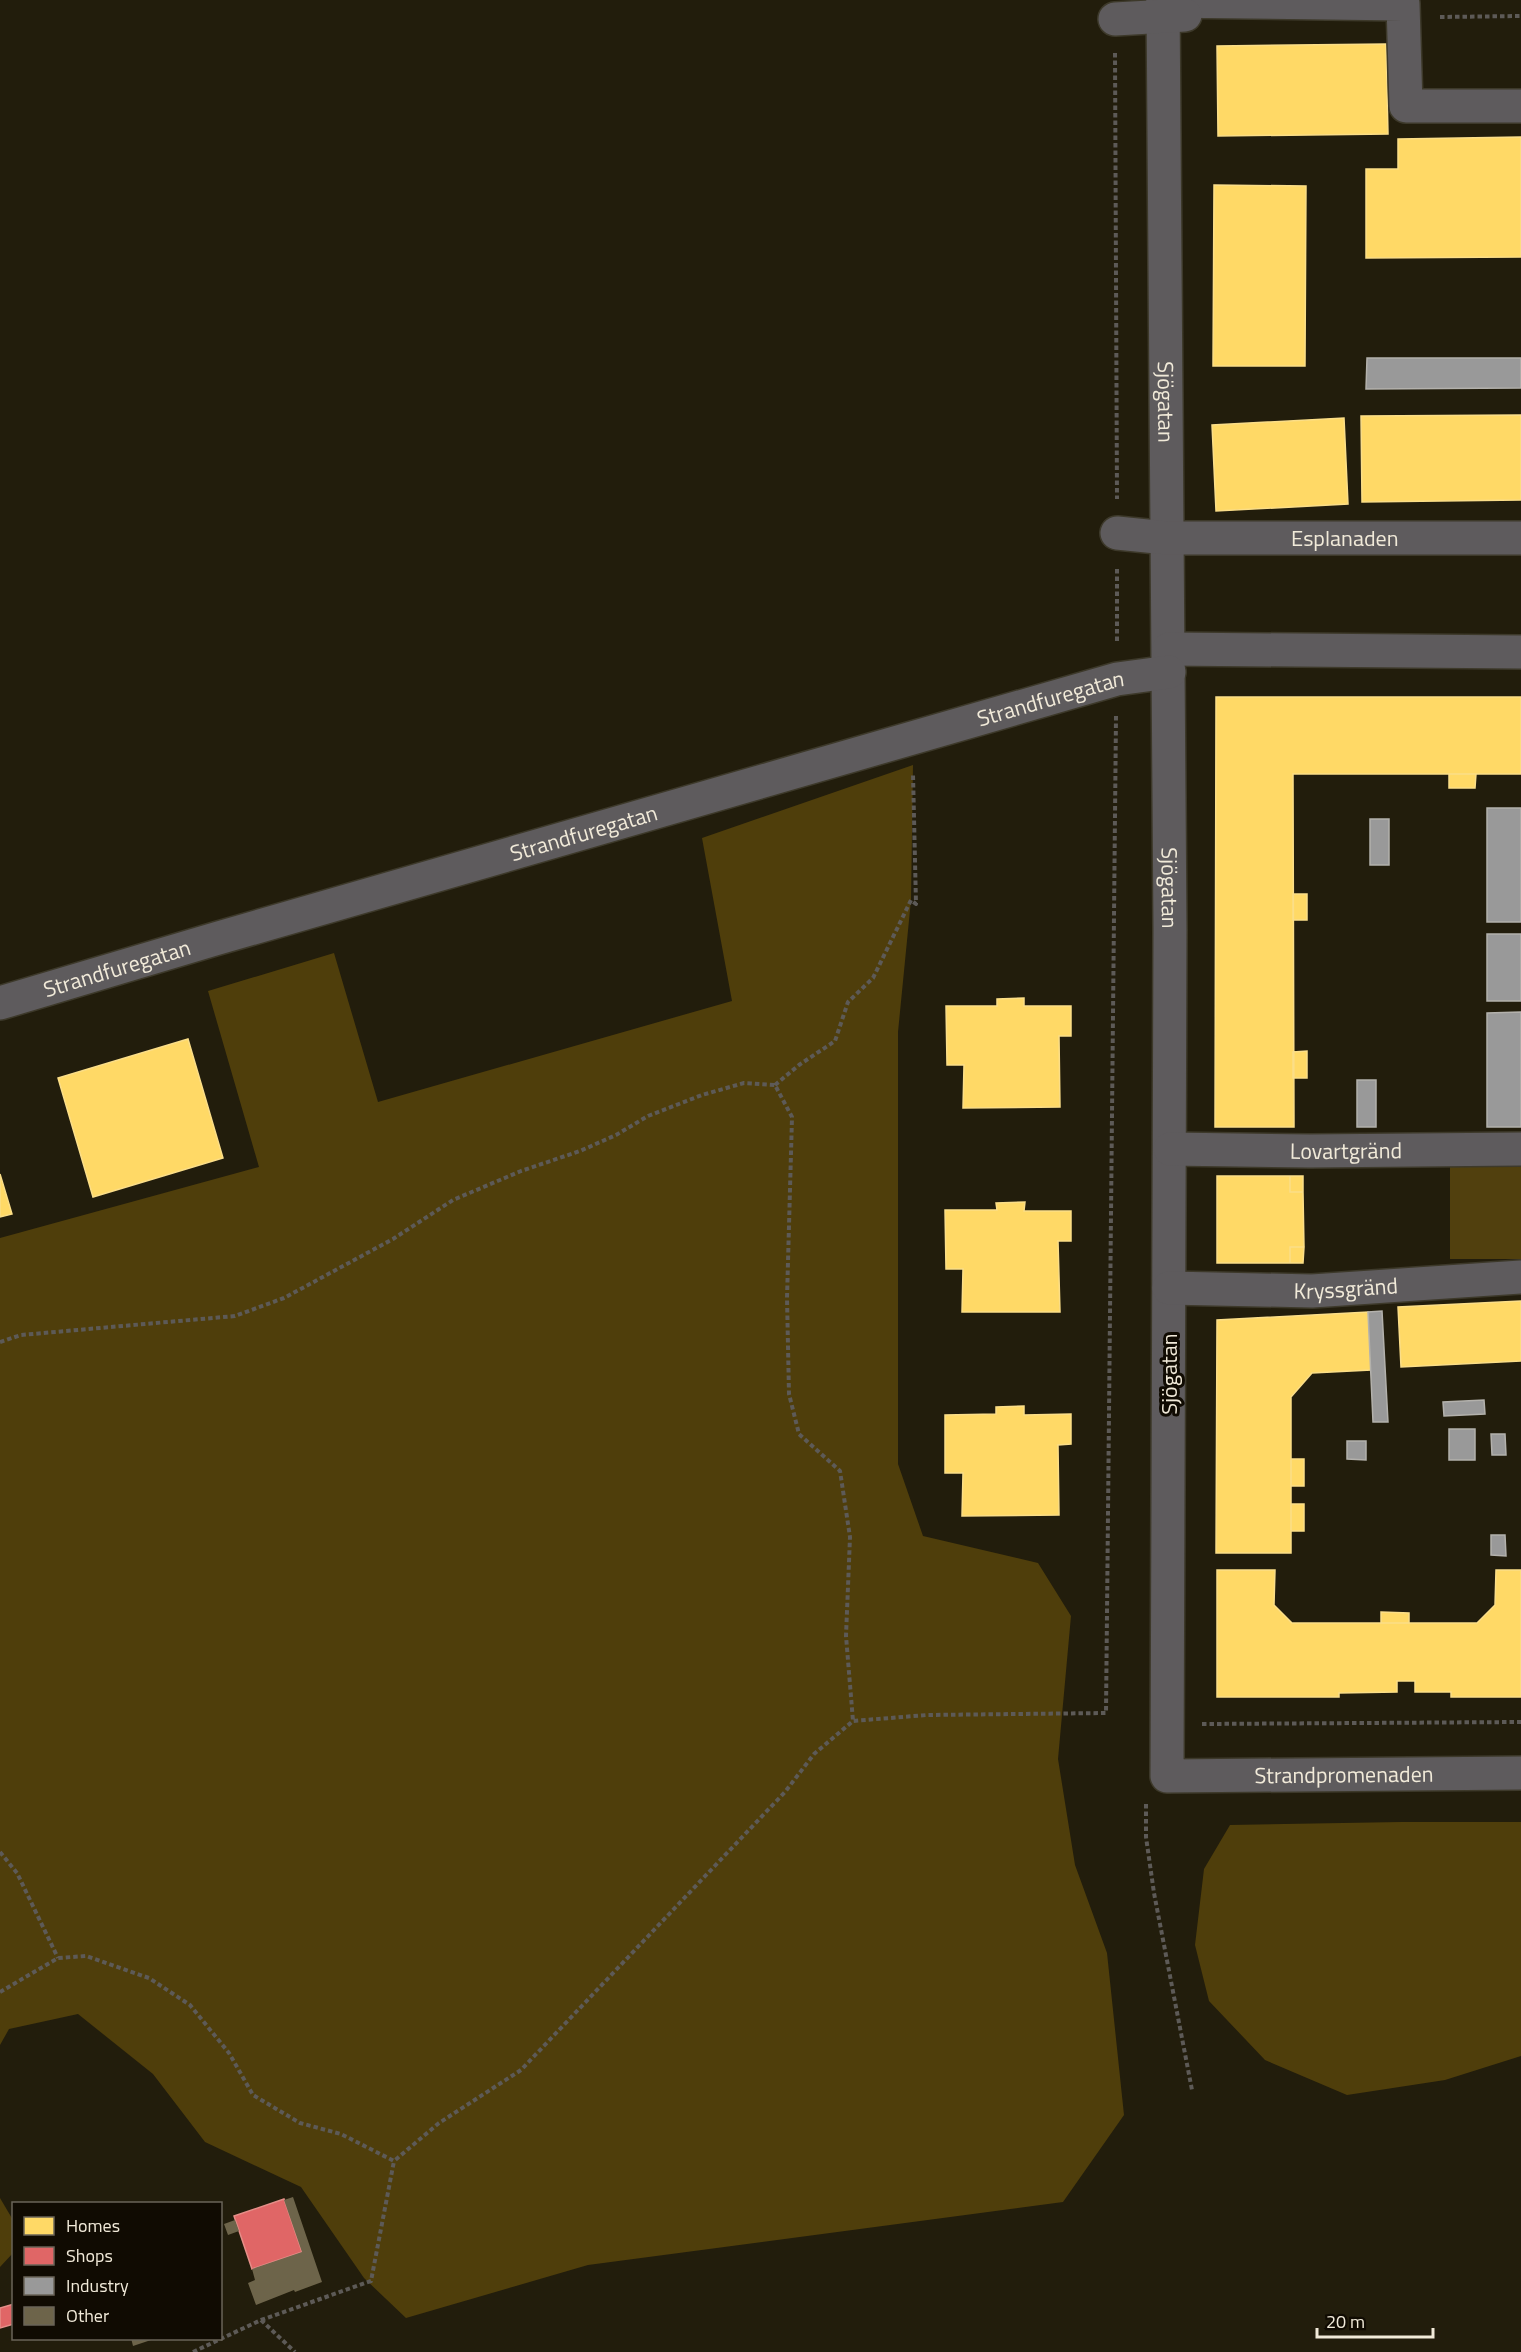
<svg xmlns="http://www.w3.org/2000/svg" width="1521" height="2352" font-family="'Titillium Web',sans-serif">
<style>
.green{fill:#51400e}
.forest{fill:#4f3e0b}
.homes{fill:#ffd966;stroke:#fbde88;stroke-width:1.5}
.shops{fill:#e06666;stroke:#e58e88;stroke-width:1.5}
.industry{fill:#999;stroke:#b3b1ac;stroke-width:1.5}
.building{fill:#6d644a}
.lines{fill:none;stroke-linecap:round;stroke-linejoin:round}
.street-casing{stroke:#3d392a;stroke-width:36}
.path{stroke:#5d5a57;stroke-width:4;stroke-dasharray:4.5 3;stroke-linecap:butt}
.street{stroke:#5e5b5d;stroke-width:33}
.labels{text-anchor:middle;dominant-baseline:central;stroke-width:6;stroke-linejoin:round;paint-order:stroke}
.street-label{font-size:22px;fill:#f1ead9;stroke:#100b02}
</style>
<rect width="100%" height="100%" fill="#221d0c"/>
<path class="green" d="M1450 1156H1521V1259H1450Z"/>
<path class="forest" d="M913 765 911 900 898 1032V1464L923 1536 1038 1563 1071 1616 1058 1759 1075 1865 1107 1953 1124 2115 1063 2202 588 2265 406 2318 364 2278 301 2187 205 2142 153 2074 78 2014 9 2029 0 2045V1238L259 1167 208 991 334 953 378 1102 732 1001 702 838Z
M1401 1822H1521V2056L1445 2080 1347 2095 1265 2060 1209 2001 1195 1945 1204 1869 1230 1825Z
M0 2198 13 2220V2253L0 2267Z"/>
<path class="homes" d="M1386 44 1388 134 1218 136 1217 46Z
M1521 137V257L1366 258V169H1398V139Z
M1214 185 1306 186 1305 366H1213Z
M1521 415V500L1362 502 1361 416Z
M1344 418 1348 504 1216 511 1212 425Z
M1216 697H1521V774H1293L1294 1127H1215Z
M1449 774H1476L1475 788H1449Z
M1293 894H1307V920H1293Z
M1024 998V1006H1071V1036H1059L1060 1107 963 1108 964 1065H947L946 1006H997V999Z
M188 1039 223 1158 93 1197 58 1078Z
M1307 1051V1078H1293V1052Z
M0 1174 12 1214 0 1217Z
M1217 1176H1290V1192H1303L1304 1247H1290V1263H1217Z
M1290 1176H1303V1192H1290Z
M1025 1202 1024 1211H1071V1241H1058L1060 1312H962L963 1269H946L945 1210H997L996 1203Z
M1290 1247H1304L1303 1263H1290Z
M1521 1301V1361L1401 1367 1398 1307Z
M1368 1312 1371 1370 1312 1373 1291 1397V1553H1216L1217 1320Z
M1024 1406V1415L1071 1414V1444L1058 1445 1059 1515 962 1516 963 1473H945V1415L996 1414V1407Z
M1291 1459H1304V1486H1291Z
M1291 1504H1304V1531H1291Z
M1217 1570H1275L1274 1605 1292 1623H1477L1495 1605 1496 1570H1521V1697H1451V1692H1415V1681H1397V1692L1339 1693V1697H1217Z
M1381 1612 1409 1613V1623H1381Z"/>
<path class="shops" d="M284 2199 302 2252 252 2269 234 2216Z
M14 2304V2324L0 2328V2308Z"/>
<path class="industry" d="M1367 358H1521V388L1366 389Z
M1487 808H1521V922H1487Z
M1370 819H1389V865H1370Z
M1487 934H1521V1001H1487Z
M1521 1012V1127H1487V1013Z
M1357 1080H1376V1127H1357Z
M1382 1311 1388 1422H1373L1368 1312Z
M1484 1400 1485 1414 1444 1416 1443 1402Z
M1449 1429H1475V1460H1449Z
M1491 1434H1505L1506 1455H1492Z
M1347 1441H1366V1460L1347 1459Z
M1491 1535H1505L1506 1556 1491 1555Z"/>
<path class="building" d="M293 2197 322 2282 295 2292 294 2290 256 2305 248 2283 255 2280 252 2269 302 2252 284 2200Z
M235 2220 239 2231 228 2235 224 2224Z
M131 2338H154V2339L133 2346Z"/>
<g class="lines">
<g class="street-casing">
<g id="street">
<path id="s1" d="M1163 0 1170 930 1167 1776 1521 1773"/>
<path d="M1163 1 1403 4 1406 106H1521"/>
<path d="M1115 19 1185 15"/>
<path id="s2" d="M1117 533 1167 538H1521"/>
<path d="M1169 649 1521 652"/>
<path id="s3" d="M0 1003 215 939 1117 679 1169 672"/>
<path id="s4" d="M1170 1149 1310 1151 1521 1149"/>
<path id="s5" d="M1169 1288 1312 1291 1521 1277"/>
</g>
</g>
<path class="path" d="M1440 17 1521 16
M1115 53 1117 499
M1117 569V643
M775 1085 799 1065 835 1041 848 1002 873 978 911 900 916 904 913 774
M0 1342 21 1335 235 1316 284 1298 393 1239 453 1200 521 1171 580 1151 616 1135 648 1116 702 1095 744 1083 775 1085 792 1117 787 1298 789 1394 799 1434 840 1471 850 1537 846 1636 853 1721
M1202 1724 1521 1722
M1146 1804V1837L1154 1893 1192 2090
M0 1852 17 1873 58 1958
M0 1992 58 1958 86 1956 149 1978 190 2005 229 2053 253 2095 300 2123 341 2134 394 2161 439 2123 521 2070 785 1792 814 1754 853 1721 927 1715 1106 1713 1116 716
M261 2320 295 2352
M193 2352 261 2320 371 2281 394 2161"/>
<use href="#street" class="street"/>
</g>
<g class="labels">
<g class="street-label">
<text stroke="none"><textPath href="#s1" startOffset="402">Sjögatan</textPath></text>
<text stroke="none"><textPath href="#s2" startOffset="228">Esplanaden</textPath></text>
<text stroke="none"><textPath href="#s3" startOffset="1094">Strandfuregatan</textPath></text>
<text stroke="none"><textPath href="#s3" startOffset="608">Strandfuregatan</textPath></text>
<text stroke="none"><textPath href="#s1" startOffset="888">Sjögatan</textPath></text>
<text stroke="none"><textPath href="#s3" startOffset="122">Strandfuregatan</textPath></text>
<text stroke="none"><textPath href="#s4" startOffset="176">Lovartgränd</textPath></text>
<text stroke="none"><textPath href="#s5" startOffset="177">Kryssgränd</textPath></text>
<text transform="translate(1169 1374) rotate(-90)">Sjögatan</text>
<text stroke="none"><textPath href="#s1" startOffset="1953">Strandpromenaden</textPath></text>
</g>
</g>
<rect x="12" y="2202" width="210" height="138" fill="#100b02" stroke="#6a6458" stroke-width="1.5"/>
<rect x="24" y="2217" width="30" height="18" fill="#ffd966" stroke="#6a6458" stroke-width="1.5"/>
<text x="66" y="2232" font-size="18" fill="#f1ead9">Homes</text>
<rect x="24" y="2247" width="30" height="18" fill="#e06666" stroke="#6a6458" stroke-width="1.5"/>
<text x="66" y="2262" font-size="18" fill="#f1ead9">Shops</text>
<rect x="24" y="2277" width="30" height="18" fill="#999999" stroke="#6a6458" stroke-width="1.5"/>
<text x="66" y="2292" font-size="18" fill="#f1ead9">Industry</text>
<rect x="24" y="2307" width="30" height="18" fill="#6d644a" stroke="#6a6458" stroke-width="1.5"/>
<text x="66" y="2322" font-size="18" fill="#f1ead9">Other</text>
<path d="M1317 2328v9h116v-9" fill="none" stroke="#f1ead9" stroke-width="3"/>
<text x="1326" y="2328" font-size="18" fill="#f1ead9" stroke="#100b02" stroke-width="4.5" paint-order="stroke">20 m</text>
</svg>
